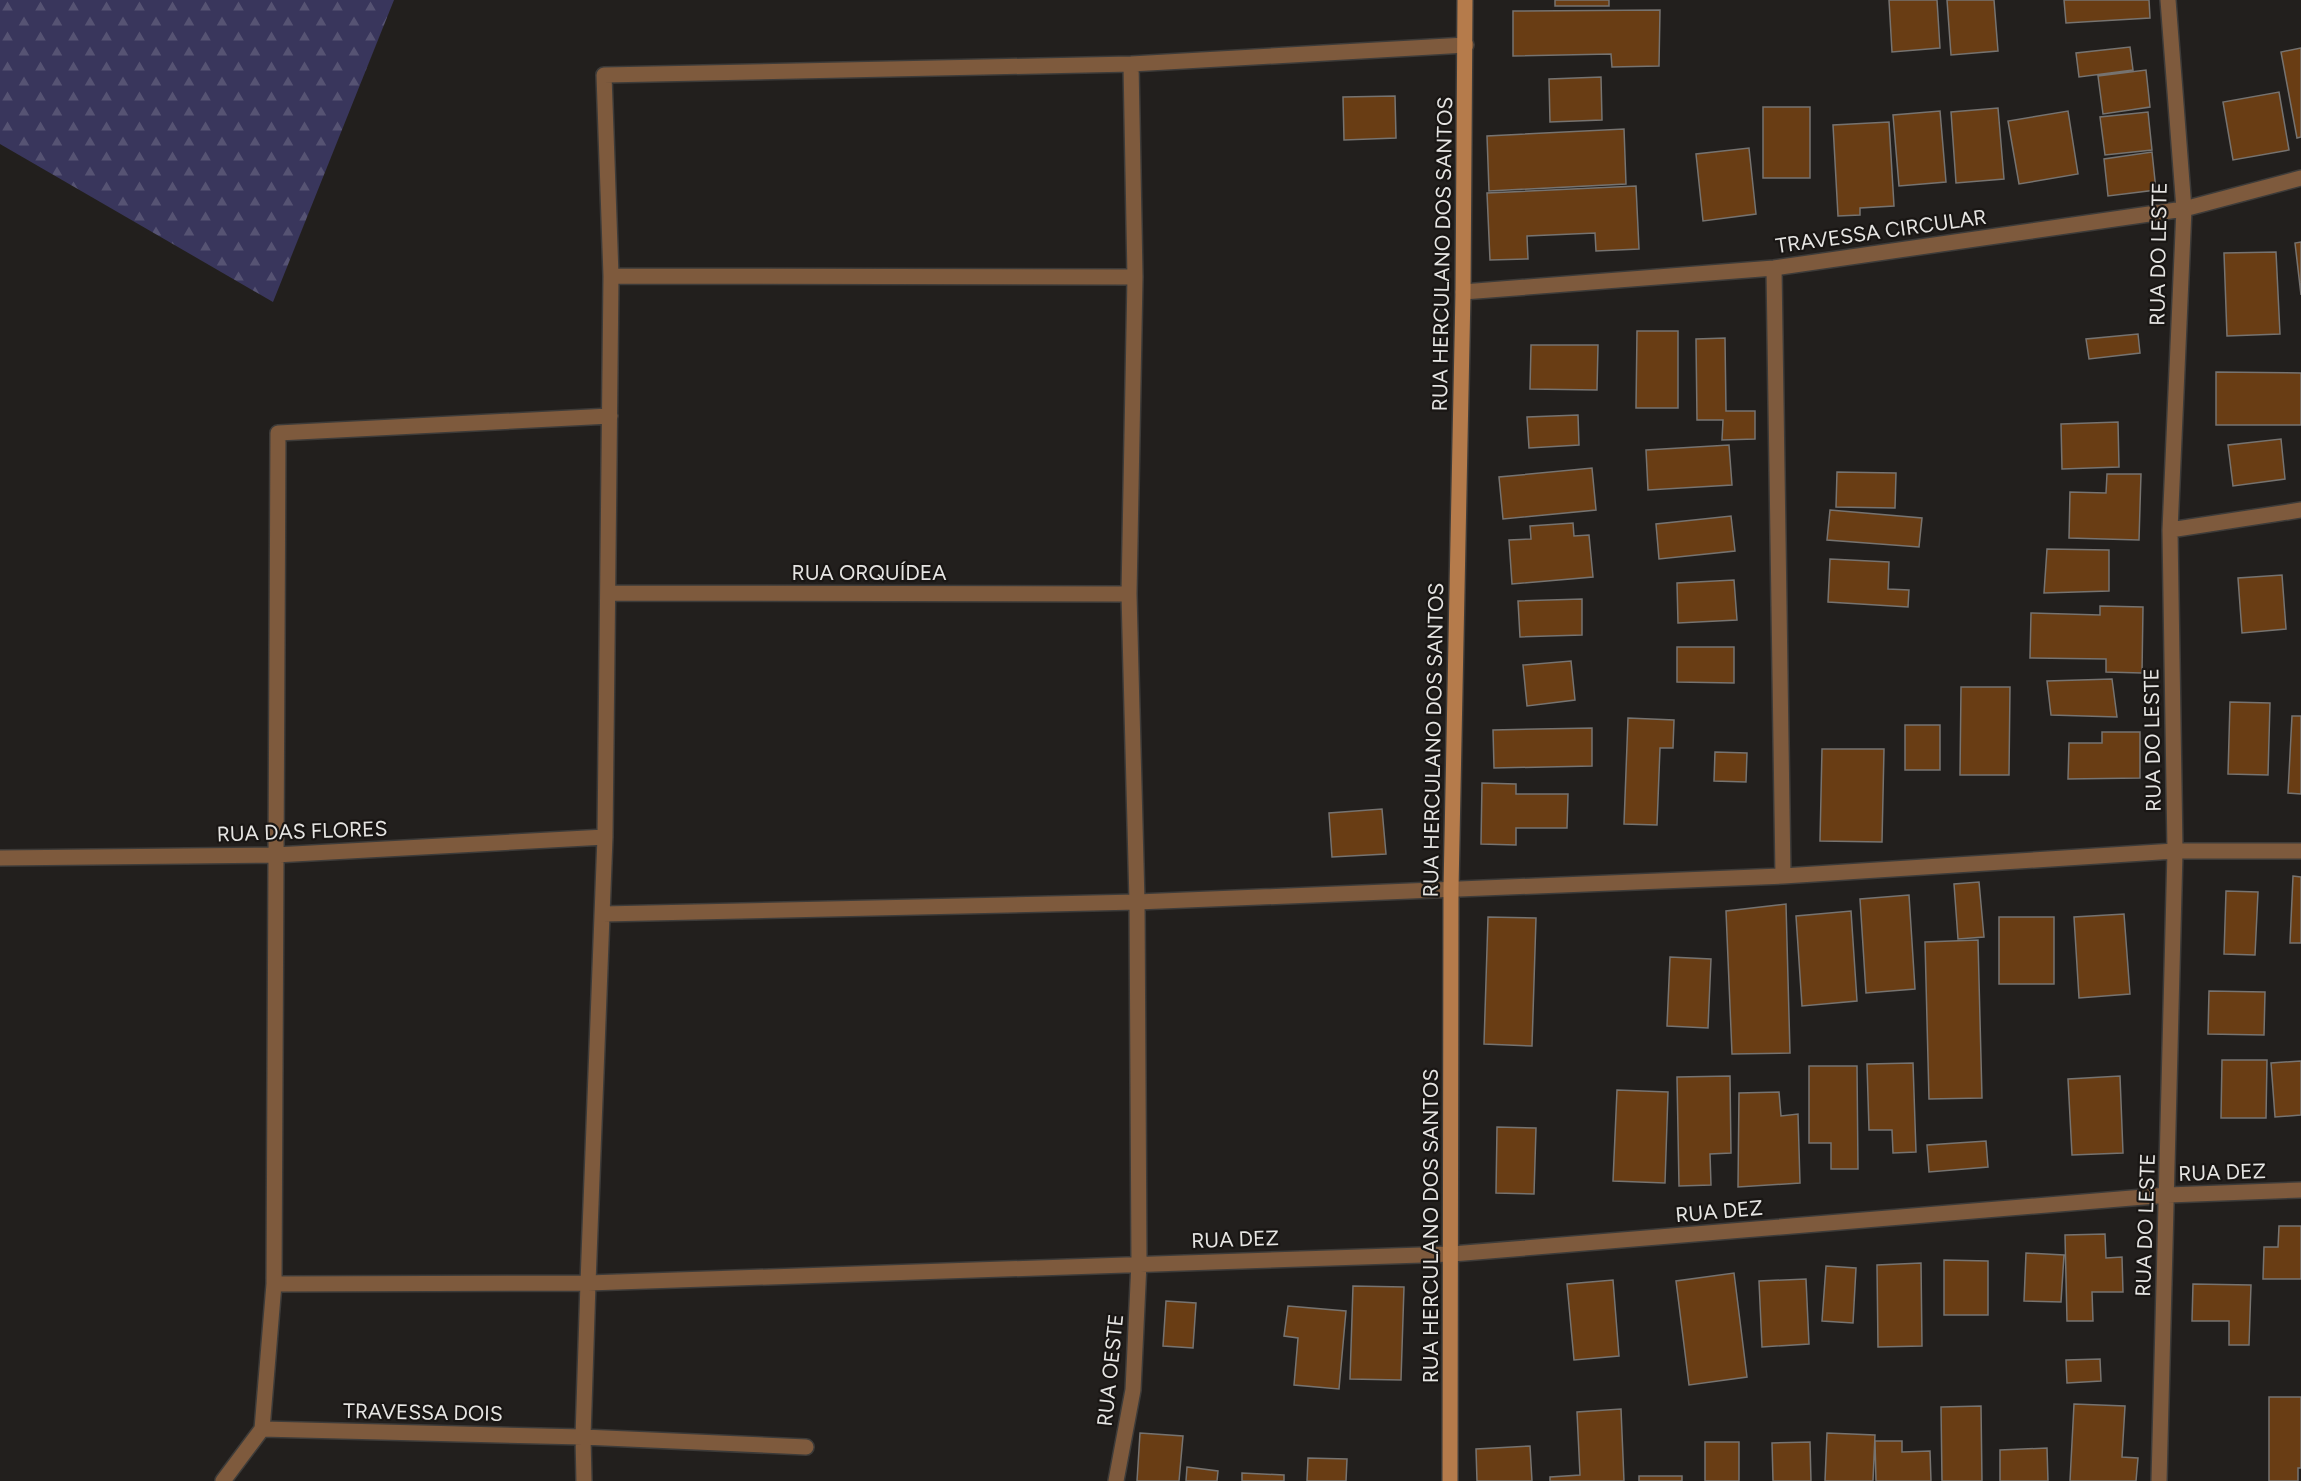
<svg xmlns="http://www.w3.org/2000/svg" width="2301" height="1481" font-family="Figtree,sans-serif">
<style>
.forest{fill:url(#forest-firs)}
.building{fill:#693d14;stroke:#767370;stroke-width:1.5}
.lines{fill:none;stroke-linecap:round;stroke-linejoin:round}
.street-casing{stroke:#3d3b39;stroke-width:18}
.secondary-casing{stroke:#3d3b39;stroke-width:18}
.street{stroke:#7e5a3d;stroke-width:15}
.secondary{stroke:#b57b4b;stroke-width:15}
.labels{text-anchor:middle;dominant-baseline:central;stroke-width:4.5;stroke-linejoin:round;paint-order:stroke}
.street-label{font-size:21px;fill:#e6e5e3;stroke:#191614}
</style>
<defs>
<pattern id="forest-firs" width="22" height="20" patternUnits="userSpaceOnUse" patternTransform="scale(1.5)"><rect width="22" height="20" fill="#39365c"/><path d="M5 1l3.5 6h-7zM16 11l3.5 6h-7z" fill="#565373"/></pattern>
</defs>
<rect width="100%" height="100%" fill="#221f1d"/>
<path class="forest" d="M0 0H394L273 302 0 144Z"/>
<path class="building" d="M1555 0H1609V6H1555Z
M1889 0H1937L1940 48 1892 52Z
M1947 0H1994L1998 51 1951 55Z
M2064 0H2149L2150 18 2066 23Z
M1660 10 1659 66 1612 67 1611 54 1513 56V11Z
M2130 47 2133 70 2079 77 2076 53Z
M2301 48V137L2297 138 2281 52Z
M2146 70 2150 107 2103 114 2098 76Z
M1601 77 1602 120 1550 122 1549 79Z
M2279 92 2289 150 2233 160 2223 102Z
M1395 96 1396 138 1344 140 1343 97Z
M1763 107H1810V178H1763Z
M1998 108 2004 179 1956 183 1951 112Z
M1940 111 1946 182 1899 186 1893 115Z
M2068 111 2078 174 2019 184 2008 121Z
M2148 112 2152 150 2105 155 2100 117Z
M1889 122 1894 206 1860 208V215L1838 216 1833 125Z
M1624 129 1626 184 1489 191 1487 136Z
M1749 148 1756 214 1703 221 1696 154Z
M2152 152 2156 190 2108 196 2104 159Z
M1636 186 1639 249 1596 251 1595 233 1527 236 1528 259 1490 260 1487 193Z
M2301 242V295L2295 243Z
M2276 252 2280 334 2227 336 2224 253Z
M1637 331H1678V408H1636Z
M2138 334 2140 353 2089 359 2086 339Z
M1725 338 1726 411H1755V439L1722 440 1723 420H1697L1696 339Z
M1531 345H1598L1597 390 1530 389Z
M2216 372 2301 373V425H2216Z
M1578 415 1579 445 1529 448 1527 417Z
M2118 422 2119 467 2062 469 2061 424Z
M2281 439 2285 479 2233 486 2228 445Z
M1729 445 1732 485 1648 490 1646 450Z
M1592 468 1596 510 1503 519 1499 477Z
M1837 472 1896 473 1895 508 1836 507Z
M2107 474H2141L2139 540 2069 538 2070 492 2106 493Z
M1830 510 1922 518 1919 547 1827 540Z
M1731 516 1735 551 1659 559 1656 524Z
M1573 523 1574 536 1589 535 1593 577 1512 584 1509 540 1531 539 1530 526Z
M2047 549 2109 550V591L2044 593Z
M1830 559 1889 562 1888 589 1909 590 1908 607 1828 602Z
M2282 575 2286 629 2242 633 2238 578Z
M1734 580 1737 620 1678 623 1677 583Z
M1582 599V635L1520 637 1518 601Z
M2100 606 2143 607 2142 673 2106 672V659L2030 658 2031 613 2100 615Z
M1677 647H1734V683L1677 682Z
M1571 661 1575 700 1527 706 1523 665Z
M2112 679 2117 717 2051 715 2047 681Z
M1961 687H2010L2009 775H1960Z
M2230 702 2270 703 2268 775 2228 774Z
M2292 716H2301V794L2288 793Z
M1628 718 1674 720 1673 748H1660L1657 825 1624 824Z
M1905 725H1940V770H1905Z
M1592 728V766L1494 768 1493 730Z
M2102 732H2140V778L2068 779 2069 743H2102Z
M1822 749H1884L1882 842 1820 841Z
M1715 752 1747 753 1746 782 1714 781Z
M1482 783 1516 784V794H1568L1567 828H1516V845L1481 844Z
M1382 809 1386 854 1332 857 1329 813Z
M2293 876 2301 877V943H2290Z
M1979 882 1984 937 1958 939 1954 884Z
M2226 891 2258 892 2255 955 2224 954Z
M1909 895 1915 989 1866 993 1860 899Z
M1786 904 1790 1053 1732 1054 1726 911Z
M1851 911 1857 1001 1802 1006 1796 916Z
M2124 914 2130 994 2079 998 2074 917Z
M1488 917 1536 918 1532 1046 1484 1044Z
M1999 917H2054V984H1999Z
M1978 940 1982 1098 1929 1099 1925 942Z
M1670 957 1711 959 1708 1028 1667 1026Z
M2209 991 2265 992 2264 1035 2208 1034Z
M2222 1060H2267L2266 1118H2221Z
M2301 1061V1115L2275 1117 2271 1063Z
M1913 1063 1916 1152 1893 1153 1892 1130H1869L1867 1064Z
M1809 1066H1857L1858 1169H1831V1143H1809Z
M1730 1076 1731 1153 1710 1154 1711 1185 1679 1186 1677 1077Z
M2120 1076 2123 1153 2072 1155 2068 1079Z
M1617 1090 1668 1092 1665 1183 1613 1181Z
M1779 1092 1781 1116 1798 1114 1800 1183 1738 1187 1739 1093Z
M1497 1127 1536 1128 1534 1194 1496 1193Z
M1986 1141 1988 1167 1929 1172 1927 1145Z
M2279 1226H2301V1279H2263L2264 1247H2278Z
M2105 1234 2106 1258 2122 1257 2123 1292H2092L2093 1321H2067L2065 1235Z
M2026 1253 2064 1255 2061 1302 2024 1301Z
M1944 1260 1988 1261V1315H1944Z
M1921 1263 1922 1346 1878 1347 1877 1265Z
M1826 1266 1856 1268 1853 1323 1822 1321Z
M1734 1273 1747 1377 1689 1385 1676 1281Z
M1806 1279 1809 1344 1762 1347 1759 1281Z
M1613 1280 1619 1356 1574 1360 1567 1284Z
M2193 1284 2251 1285 2249 1345H2229V1321H2192Z
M1353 1286 1404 1287 1401 1380 1350 1379Z
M1166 1301 1196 1303 1193 1348 1163 1346Z
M1288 1306 1346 1311 1339 1389 1294 1385 1298 1338 1284 1336Z
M2100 1359 2101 1381 2067 1383 2066 1360Z
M2269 1397H2301V1468H2298V1481H2269Z
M2074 1404 2125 1406 2122 1457 2138 1458 2136 1481H2070Z
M1981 1406 1982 1481H1942L1941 1407Z
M1621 1409 1624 1481H1550V1477L1580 1475 1577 1412Z
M1140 1433 1183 1436 1179 1481H1137Z
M1827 1433 1875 1435 1873 1481H1825Z
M1875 1441H1902V1452L1930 1451 1931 1481H1876Z
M1705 1442H1739V1481H1705Z
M1810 1442 1811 1481H1773L1772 1443Z
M1530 1446 1532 1481H1477L1476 1449Z
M2047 1448 2048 1481H2000V1450Z
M1308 1458 1347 1459 1346 1481H1307Z
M1187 1467 1218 1471 1217 1481H1186Z
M1242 1473 1284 1475V1481H1242Z
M1639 1476H1682V1481H1639Z"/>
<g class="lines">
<g class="street-casing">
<path id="street" d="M1774 268 1783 876
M611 276 1135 277
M1463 292 1774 268 2184 209 2301 178
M610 416 278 433 274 1284 588 1283 1452 1254 2168 1195 2301 1190
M2170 530 2301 510
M608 593 1129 594
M0 858 275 855 605 837
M603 914 1137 902 1783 876 2175 851H2301
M262 1429 583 1437 806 1447
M223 1481 262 1429 274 1284
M584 1481 583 1437 588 1283 605 837 611 276 604 75 1131 64 1466 45
M1116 1481 1133 1390 1139 1263 1137 902 1129 594 1135 277 1131 64
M2159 1481 2175 851 2170 530 2184 209 2168 0"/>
</g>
<g class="secondary-casing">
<path id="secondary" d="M1450 1481 1451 889 1463 292 1465 0"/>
</g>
<use href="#street" class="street"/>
<use href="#secondary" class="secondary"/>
</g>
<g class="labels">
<g class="street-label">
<text transform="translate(1881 231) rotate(-8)">TRAVESSA CIRCULAR</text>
<text transform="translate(1442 254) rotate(-89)">RUA HERCULANO DOS SANTOS</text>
<text transform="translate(2158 254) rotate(-89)">RUA DO LESTE</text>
<text x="869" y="572">RUA ORQUÍDEA</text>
<text transform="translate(1433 740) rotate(-89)">RUA HERCULANO DOS SANTOS</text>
<text transform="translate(2152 740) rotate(-91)">RUA DO LESTE</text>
<text transform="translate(302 831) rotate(-2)">RUA DAS FLORES</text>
<text transform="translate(2222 1172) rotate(-2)">RUA DEZ</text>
<text transform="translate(1719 1211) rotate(-5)">RUA DEZ</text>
<text transform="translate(2145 1225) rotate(-88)">RUA DO LESTE</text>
<text transform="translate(1430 1226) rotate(-90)">RUA HERCULANO DOS SANTOS</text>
<text transform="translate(1235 1239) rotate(-2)">RUA DEZ</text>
<text transform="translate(1110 1370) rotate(-84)">RUA OESTE</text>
<text transform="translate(423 1412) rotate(1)">TRAVESSA DOIS</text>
</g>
</g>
</svg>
